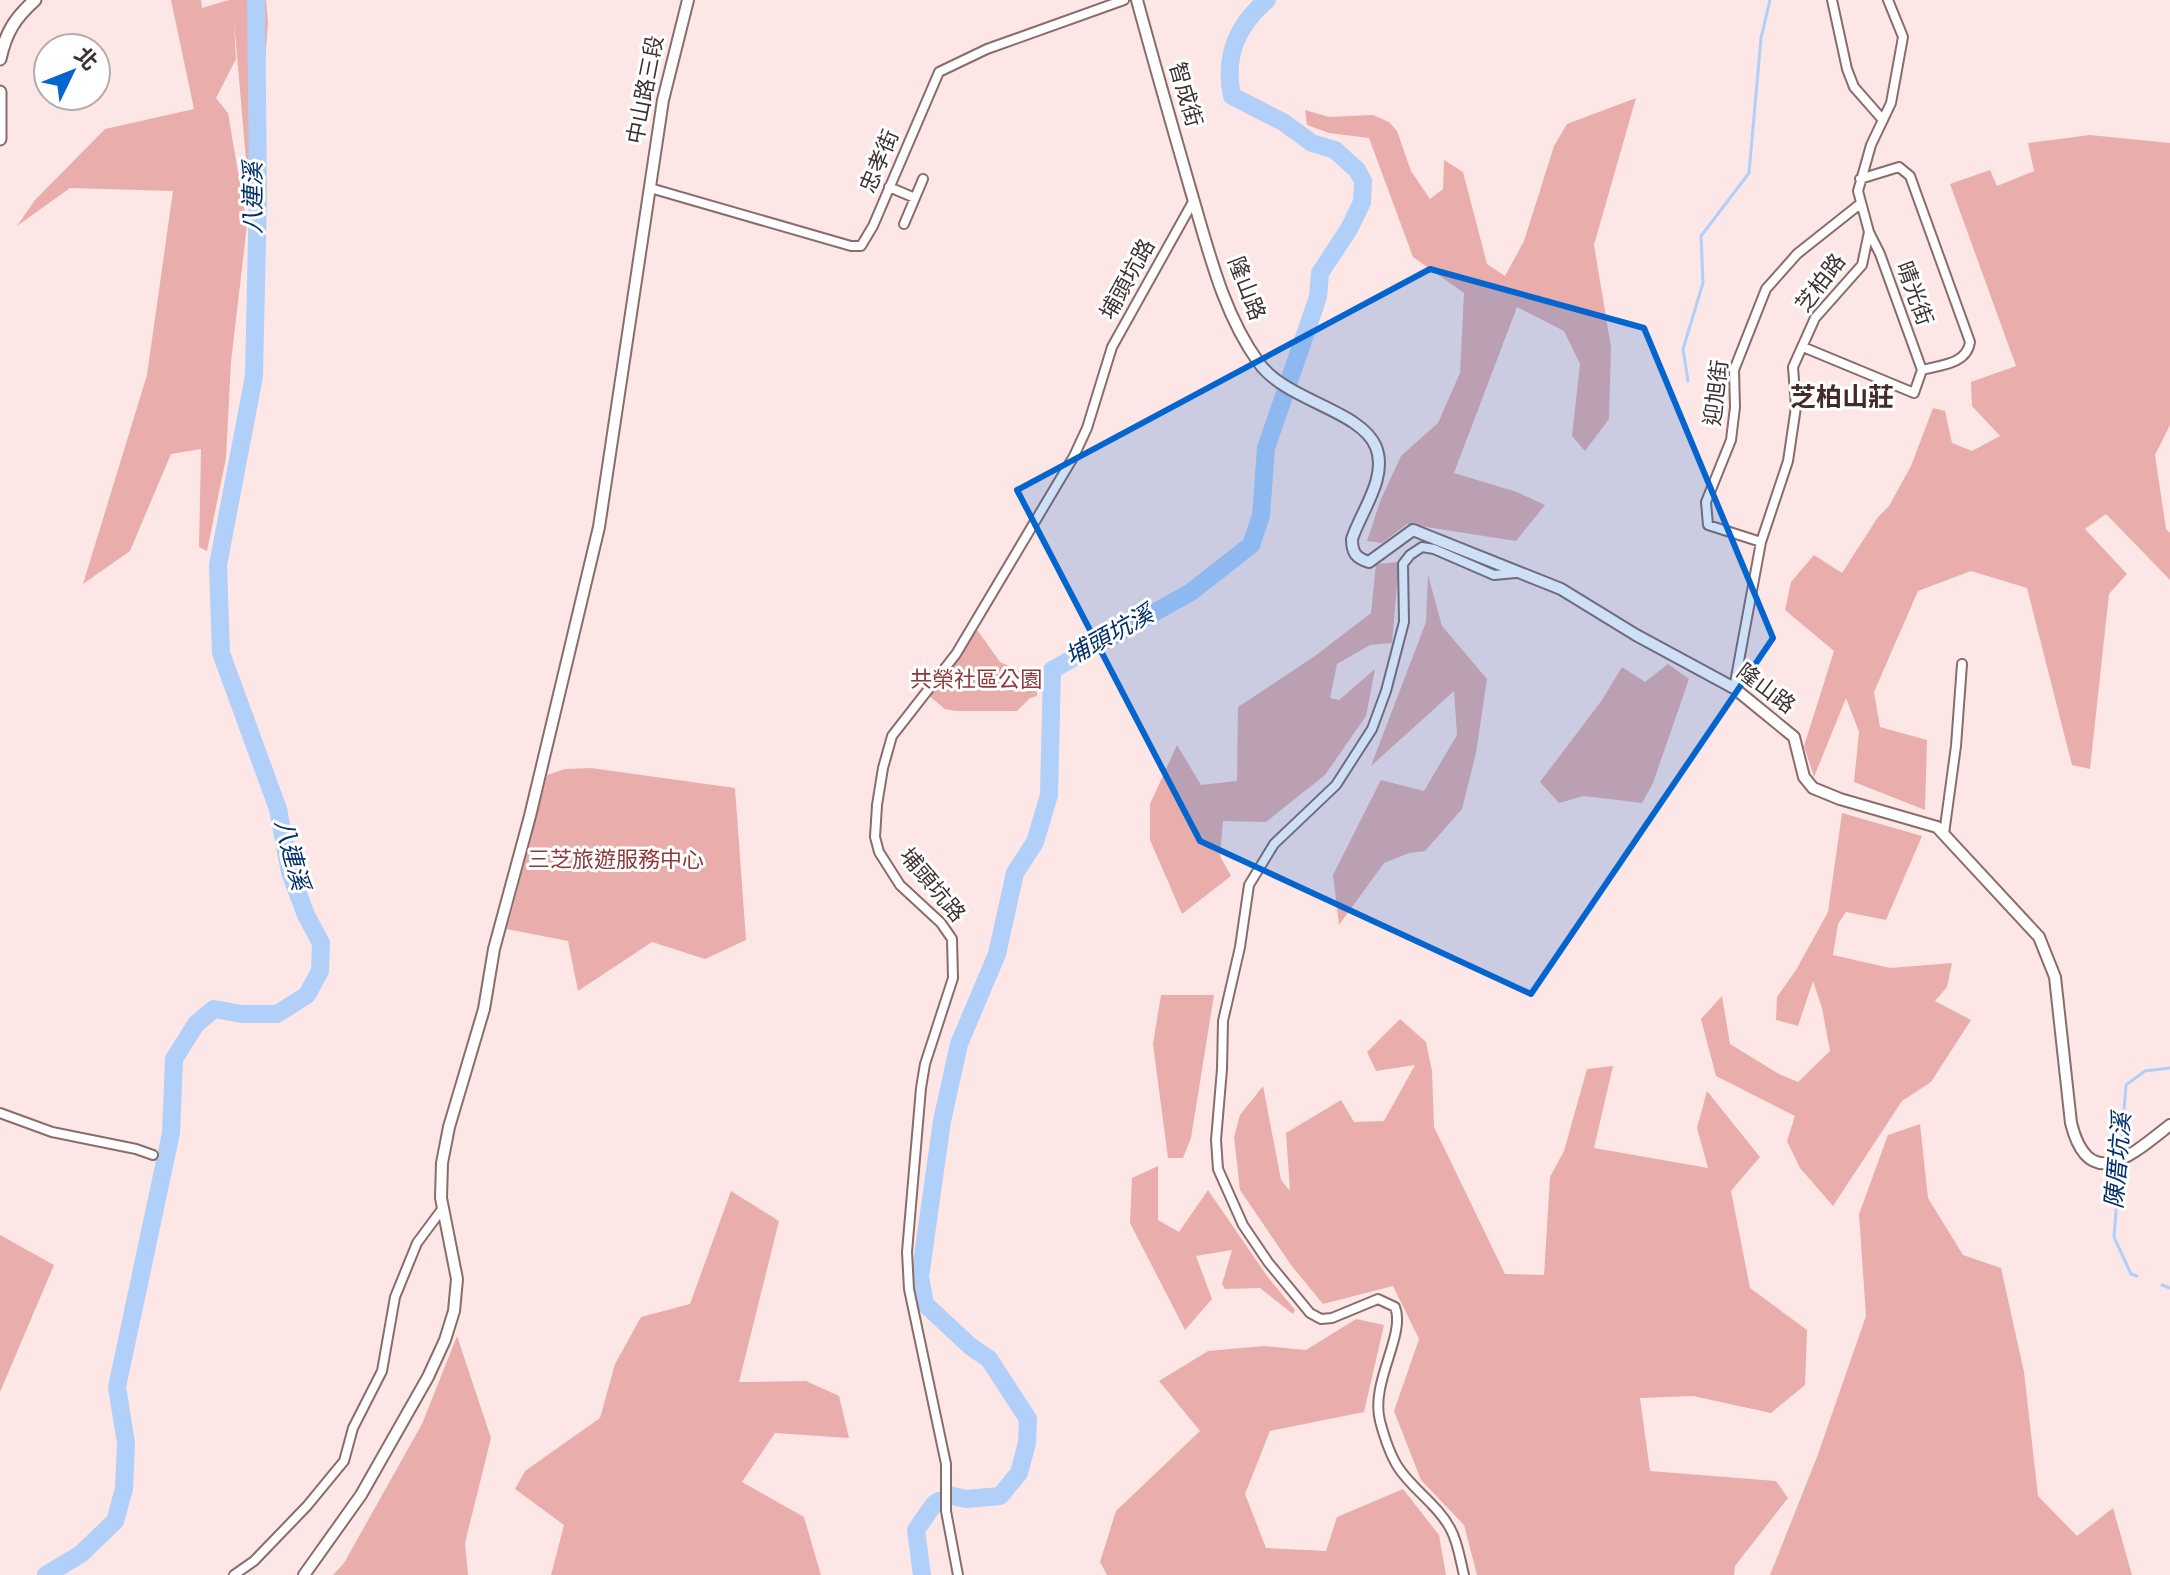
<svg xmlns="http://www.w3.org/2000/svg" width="2170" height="1575" font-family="Overpass,'Noto Sans TC',sans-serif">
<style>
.green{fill:#e9aeac}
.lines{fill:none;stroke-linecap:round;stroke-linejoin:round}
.stream{stroke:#b0cff9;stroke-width:3}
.river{stroke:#b0cff9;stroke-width:18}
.minor-casing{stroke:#8a6c6a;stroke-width:12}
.tertiary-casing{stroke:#8a6c6a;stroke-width:14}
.secondary-casing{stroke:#8a6c6a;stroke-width:15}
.minor{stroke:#fff;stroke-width:8}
.tertiary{stroke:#fff;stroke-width:10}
.secondary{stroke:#fff;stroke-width:11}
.marked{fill:#0565ce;fill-opacity:0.2;stroke:#0565ce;stroke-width:6;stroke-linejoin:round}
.labels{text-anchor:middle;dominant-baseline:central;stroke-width:6;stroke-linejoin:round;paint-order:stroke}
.street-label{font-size:22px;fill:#3f3131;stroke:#fff}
.park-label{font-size:22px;fill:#8d383b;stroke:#fff}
.water-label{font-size:24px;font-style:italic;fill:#002f6b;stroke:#fff}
.quarter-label{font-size:26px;font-weight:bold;fill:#442a29;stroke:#fff}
</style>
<rect width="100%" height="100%" fill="#fde7e6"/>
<path class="green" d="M171 0H201L202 8 229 0H266L268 22 265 63V185L248 183 234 21 236 59 216 98 228 113 247 225 231 362 226 458 207 551 199 547 201 449 171 454 130 551 83 584 147 375 173 191 70 188 17 226 35 200 105 129 194 109Z
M1636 98 1594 245 1611 347 1609 419 1585 451 1572 436 1580 364 1564 331 1517 307 1454 473 1517 492 1545 505 1516 541 1407 524 1382 543 1367 541 1381 499 1401 456 1438 423 1460 373 1464 293 1413 257 1369 138 1329 133 1307 125 1305 110 1329 117 1373 115 1389 122 1397 131 1411 171 1430 199 1443 189 1444 160 1463 172 1487 264 1505 276 1524 241 1554 146 1567 124Z
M2090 135 2170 143V425L2155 455 2166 529 2170 533V580L2106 514 2085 529 2127 574 2109 594 2090 769 2072 765 2027 588 1971 571 1918 591 1874 692 1880 727 1927 740 1925 810 1854 782 1859 732 1846 698 1814 777 1804 746 1834 651 1785 610 1791 582 1814 555 1842 573 1878 517 1889 506 1911 466 1933 408 1945 411 1952 443 1972 451 2000 436 1972 406 1971 382 2016 366 1950 184 1990 170 1997 186 2034 171 2028 143Z
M1399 562 1392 643 1370 645 1337 664 1330 698 1339 700 1375 669 1366 716 1325 775 1266 822 1223 821 1220 856 1231 876 1182 914 1150 840V804L1177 745 1201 785 1237 781 1238 707 1315 656 1371 613 1376 564Z
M1428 575 1442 626 1487 679 1476 753 1462 809 1425 851 1409 853 1384 863 1339 925 1333 875 1381 780 1424 791 1457 735 1454 691 1371 766 1426 622Z
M978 631 1000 662 1016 669 1037 686V696L1030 698 1017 711H955L945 709 928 695 973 632Z
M1668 664 1689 679 1653 783 1642 803 1584 796 1559 803 1540 782 1602 700 1622 667 1645 682Z
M591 768 735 788 746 940 705 959 652 942 578 991 568 941 507 929 547 775 565 769Z
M1842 813 1922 836 1886 920 1846 912 1838 924 1833 955 1890 968 1952 963 1947 987 1935 1001 1971 1020 1931 1082 1902 1101 1833 1206 1800 1168 1787 1141 1795 1116 1716 1076 1701 1019 1722 996 1730 1044 1779 1074 1798 1082 1830 1051 1822 1008 1813 981 1798 1026 1776 1020 1777 997 1796 970 1828 912Z
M1161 995H1214L1191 1138 1183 1158H1168L1153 1044Z
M1400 1019 1426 1042 1432 1071 1434 1127 1505 1274 1544 1275 1550 1177 1564 1151 1587 1069 1613 1066 1594 1148 1708 1168 1697 1128 1707 1091 1760 1157 1731 1191 1750 1288 1807 1330 1805 1385 1771 1413 1693 1396 1640 1398 1650 1471 1776 1481 1788 1498 1735 1566 1734 1575H1477L1464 1525 1421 1480 1394 1411 1419 1339 1393 1286 1323 1304 1291 1265 1240 1190 1234 1137 1240 1115 1263 1086 1281 1180 1290 1191 1286 1133 1341 1100 1354 1122 1384 1121 1415 1065 1376 1071 1367 1052Z
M1920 1124 1928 1198 1963 1255 2001 1268 2024 1372 2038 1496 2077 1536 2113 1508 2132 1575H1770L1817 1457 1866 1316 1859 1214 1888 1135Z
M1158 1166V1220L1179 1232 1208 1190 1267 1276 1295 1310 1293 1314 1260 1288 1225 1289 1222 1284 1232 1250 1196 1256 1212 1299 1185 1330 1130 1223 1132 1178Z
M731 1191 779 1221 739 1382 806 1381 839 1396 849 1438 775 1433 742 1482 804 1517 821 1575H551L564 1525 515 1489 525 1471 600 1418 615 1364 641 1317 690 1304Z
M0 1235 54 1265 0 1392Z
M1356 1319 1384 1325 1364 1412 1270 1431 1245 1494 1266 1548 1326 1551 1337 1517 1403 1489 1439 1535 1446 1575H1107L1100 1562 1116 1511 1200 1431 1159 1381 1208 1351 1264 1346 1306 1350Z
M457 1336 491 1438 465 1543 468 1575H333L344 1563 422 1424Z"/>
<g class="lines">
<path class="stream" d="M1688 381 1683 349 1703 283 1701 236 1749 173 1761 38 1770 0
M2137 1276 2131 1274 2114 1237 2126 1085 2145 1071 2170 1068
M2162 1285 2170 1288"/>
<path class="river" d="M949 1495 966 1499 1000 1496 1019 1473 1027 1443 1028 1419 989 1359 970 1346 925 1304 920 1277 942 1121 959 1044 997 954 1015 873 1035 842 1049 795 1052 670 1191 592 1251 545 1261 516 1266 448 1318 297 1320 273 1349 229 1362 202 1363 181 1357 170 1335 150 1312 143 1283 122 1232 96C1224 57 1236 26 1267 0
M46 1575 81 1554 115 1521 124 1489 126 1443 117 1387 171 1133 174 1059 196 1024 214 1009 242 1014H277L307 995 320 971 321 943 306 915 290 872 278 809 221 653 218 565 254 376 258 192 256 0
M922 1575 916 1530 934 1504 939 1501"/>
<g class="minor-casing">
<path id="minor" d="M1832 0 1847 69 1854 87 1883 120
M1860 179 1899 167 1910 176 1970 342C1967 364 1941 365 1922 370
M889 187 915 198 923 179
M650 188 851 246H861L873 226 939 72 987 49 1124 0
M904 224 915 198
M1869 232 1880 254 1922 370
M1803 347 1914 393 1922 370
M1761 542 1708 525 1706 502 1731 440 1735 407 1734 370 1766 289 1797 254 1860 204
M1734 688 1761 542 1788 461 1796 407 1793 367 1815 318 1862 265 1869 232 1858 191 1871 145 1891 103 1903 37 1888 0
M1944 834 1956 746 1962 664
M0 1113 52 1132 136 1149 153 1155
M234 1575 254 1561 307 1506 344 1461 353 1428 382 1371 395 1297 417 1243 443 1208
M958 1575 946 1511V1464L909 1289 907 1252 921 1088 925 1064 953 978 952 939 941 923 900 885 879 852 875 837 877 805 883 768 892 736 956 654 1074 456 1087 428 1112 347 1194 200
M1464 1575C1460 1559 1458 1542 1450 1528 1437 1504 1412 1489 1398 1467 1389 1453 1384 1436 1380 1421 1370 1382 1406 1335 1395 1307L1378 1299 1332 1318 1321 1319 1310 1313 1268 1262 1243 1225 1218 1169 1216 1140 1222 1069 1223 1021 1240 947 1249 885 1274 844 1336 785 1372 729 1386 691 1404 622 1403 564 1410 555 1422 547 1434 549 1494 575 1516 573"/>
</g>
<g class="tertiary-casing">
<path id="tertiary" d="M1137 0C1154 63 1172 125 1190 188 1208 248 1222 312 1259 363 1286 401 1361 410 1376 447 1388 478 1361 511 1352 539 1352 553 1356 558 1369 562L1413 530 1561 589 1636 635 1734 688 1794 737 1804 777 1813 788 1840 799 1937 827 2039 937 2055 977 2071 1123C2089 1195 2133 1154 2170 1125
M304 1575 361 1495 428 1377 445 1340 454 1311 457 1279 441 1198 442 1163 449 1127 484 1009 494 949 530 816 599 527 663 100 688 0"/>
</g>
<g class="secondary-casing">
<path id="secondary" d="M0 59C6 32 15 18 35 0
M0 92V139"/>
</g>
<use href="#minor" class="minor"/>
<use href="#tertiary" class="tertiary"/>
<use href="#secondary" class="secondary"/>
</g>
<path class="marked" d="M1430 269 1644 328 1773 638 1531 994 1200 841 1017 490Z"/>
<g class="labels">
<g class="street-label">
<text transform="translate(647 90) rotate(-79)">中山路三段</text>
<text transform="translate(1184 95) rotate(74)">智成街</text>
<text transform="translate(881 162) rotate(-67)">忠孝街</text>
<text transform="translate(1129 280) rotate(-61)">埔頭坑路</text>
<text transform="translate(1822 284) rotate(-53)">芝柏路</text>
<text transform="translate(1245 289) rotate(69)">隆山路</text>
<text transform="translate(1913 294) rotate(70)">晴光街</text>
<text transform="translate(1718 393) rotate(-83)">迎旭街</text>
<text transform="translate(1765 690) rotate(37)">隆山路</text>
<text transform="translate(931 886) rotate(50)">埔頭坑路</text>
</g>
<g class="park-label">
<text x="976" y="681">共榮社區公園</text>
<text x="616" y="861">三芝旅遊服務中心</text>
</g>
<g class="water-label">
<text transform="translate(255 198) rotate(-90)">八連溪</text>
<text transform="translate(1110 637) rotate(-29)">埔頭坑溪</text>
<text transform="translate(290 855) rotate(75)">八連溪</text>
<text transform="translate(2120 1161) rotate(-85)">陳厝坑溪</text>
</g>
<g class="quarter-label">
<text x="1842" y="399">芝柏山莊</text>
</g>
</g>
<g transform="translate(72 72) rotate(47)"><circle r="38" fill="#ffffff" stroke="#b2adad" stroke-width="2"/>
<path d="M0-6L14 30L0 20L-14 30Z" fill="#0565ce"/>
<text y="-12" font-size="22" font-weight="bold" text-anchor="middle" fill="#3f3131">北</text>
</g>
</svg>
